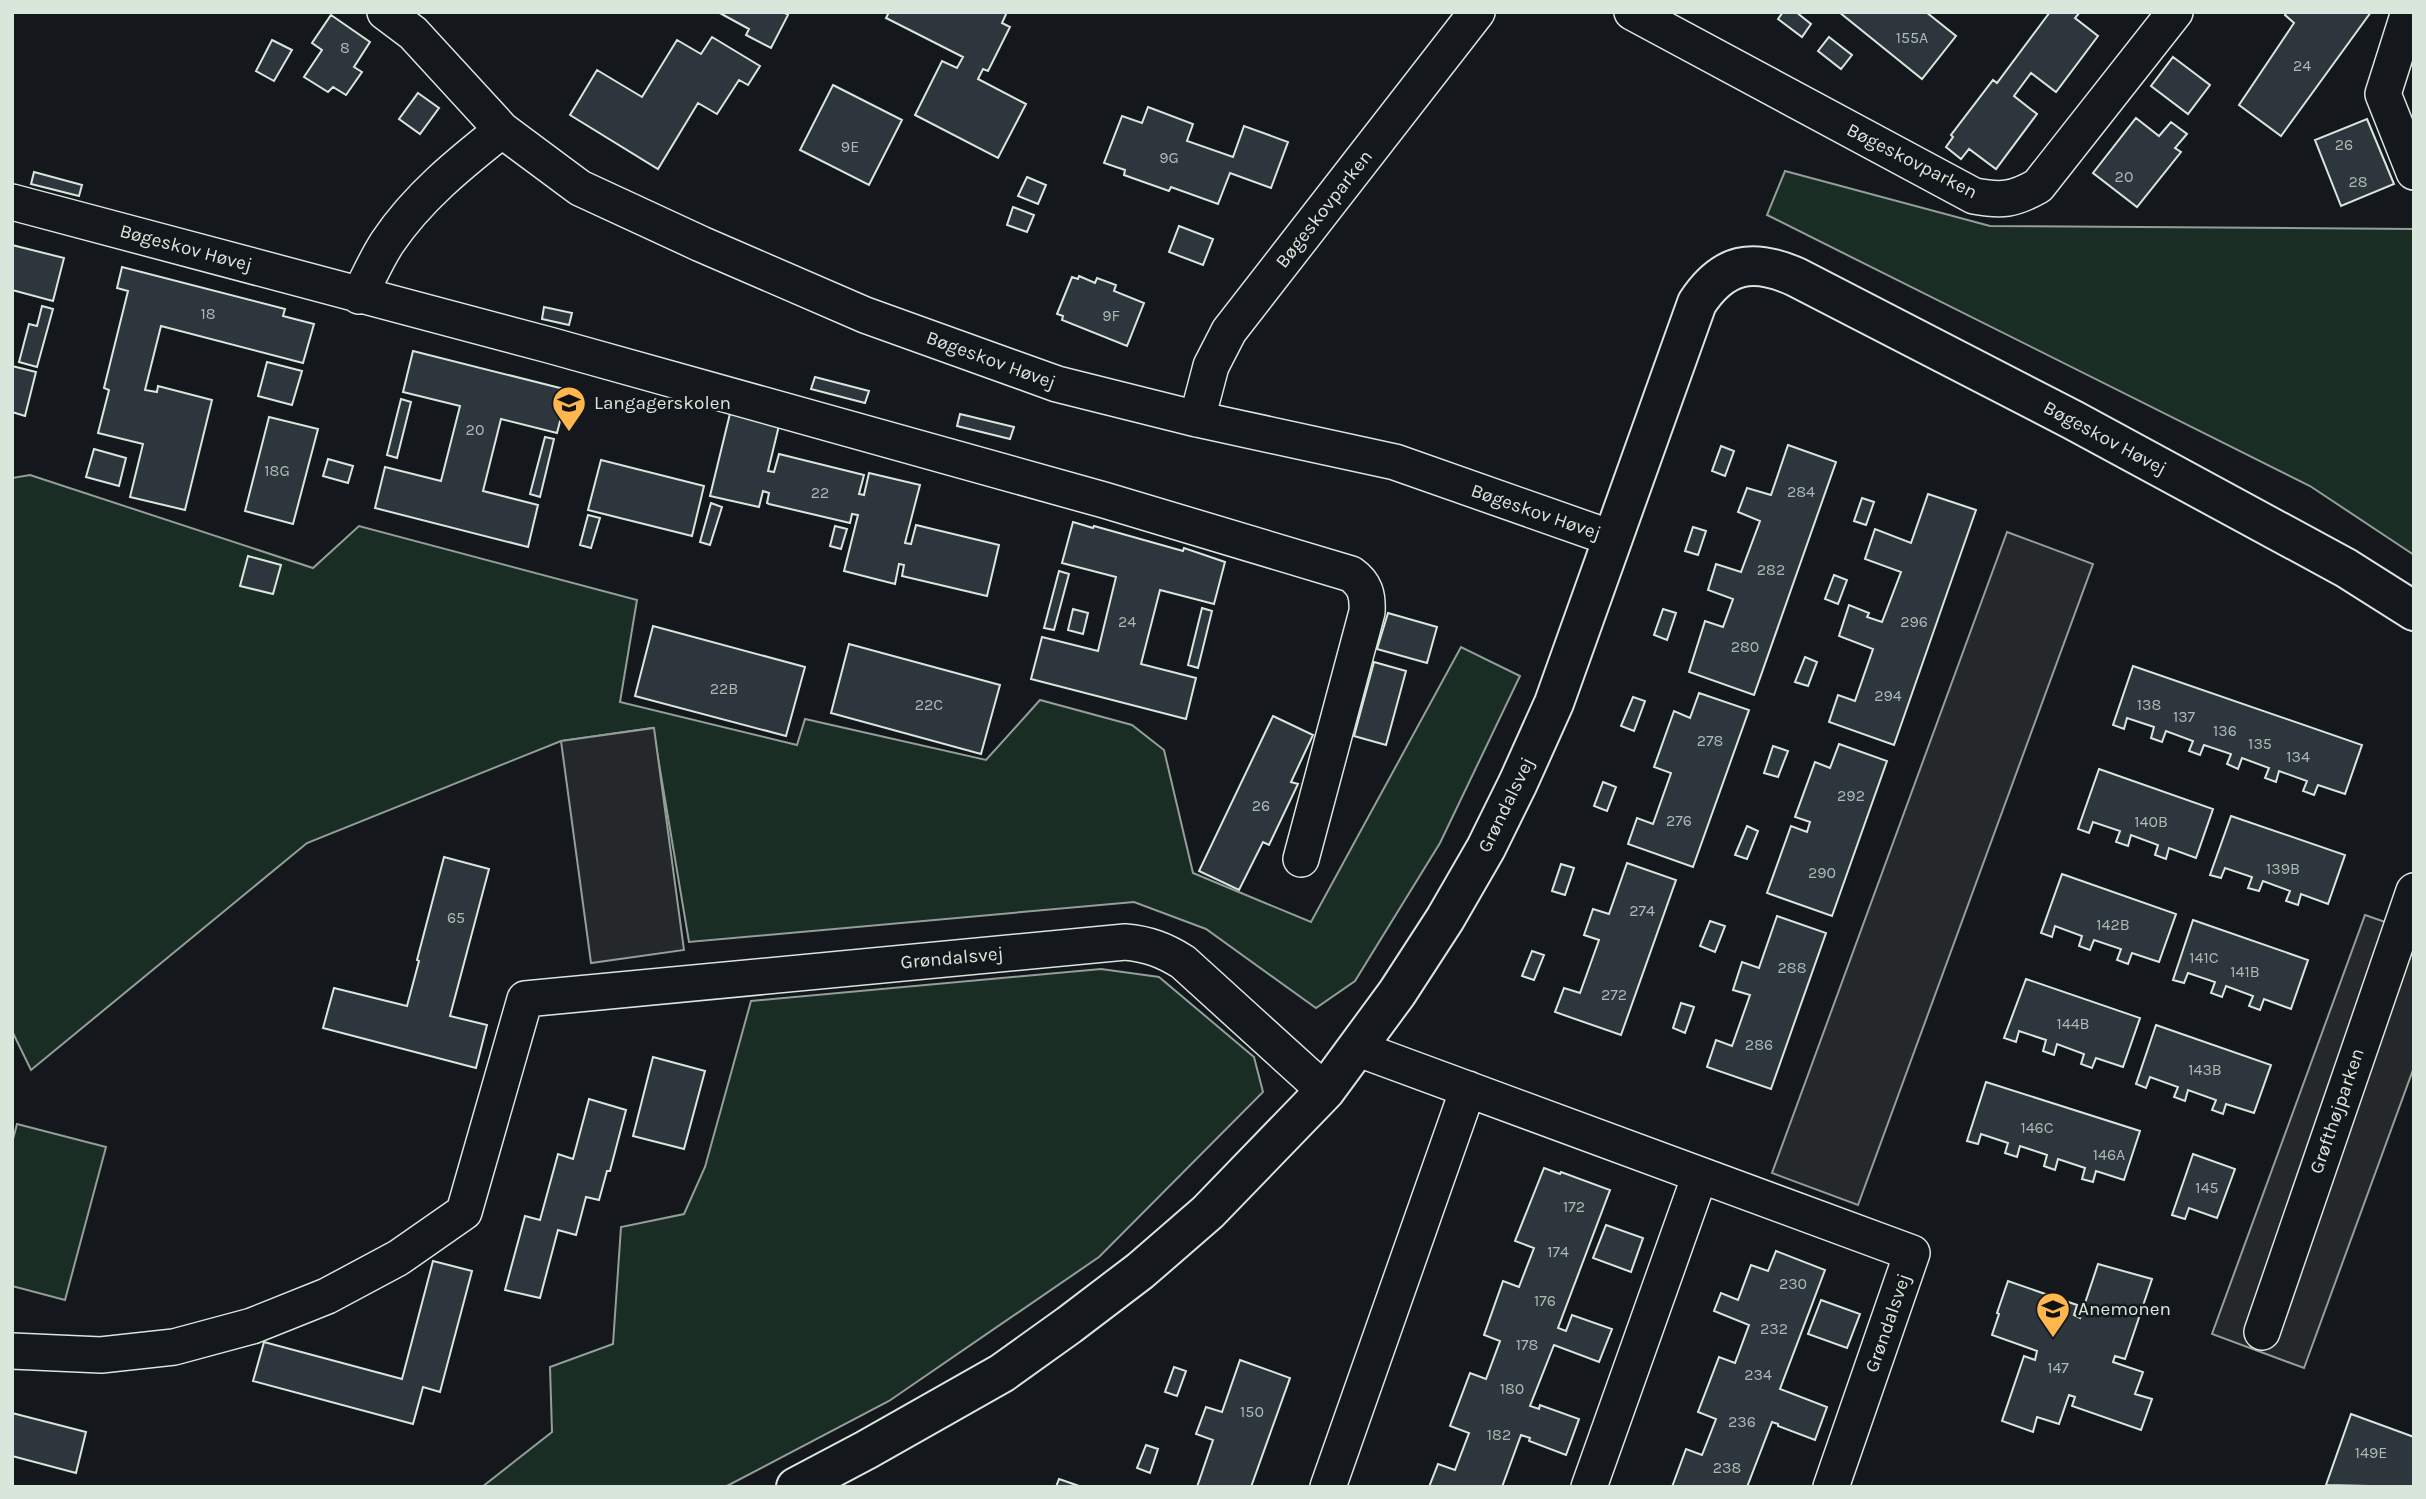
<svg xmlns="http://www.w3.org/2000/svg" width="2426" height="1499" font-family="Karla,sans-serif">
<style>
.green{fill:#1a2d24;stroke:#939e99;stroke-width:2}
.parking{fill:#24282b;stroke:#939e99;stroke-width:2}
.building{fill:#2c363c;stroke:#d8e6dc;stroke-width:2}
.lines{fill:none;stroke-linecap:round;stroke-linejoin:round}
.street-casing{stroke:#d8e6dc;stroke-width:38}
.secondary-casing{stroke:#d8e6dc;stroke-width:42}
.street{stroke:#14181c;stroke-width:35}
.secondary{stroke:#14181c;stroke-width:38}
.labels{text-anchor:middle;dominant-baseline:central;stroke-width:5;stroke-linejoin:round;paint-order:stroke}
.number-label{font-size:16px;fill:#adbab4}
.street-label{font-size:19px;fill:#d8e6dc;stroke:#14181c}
.poi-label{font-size:19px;fill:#d8e6dc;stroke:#14181c;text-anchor:start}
</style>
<rect width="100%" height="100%" fill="#14181c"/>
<path class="green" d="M1785 171 1990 226 2414 229V555L2310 486 1767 215Z
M30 475 313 568 359 526 637 600 620 702 797 745 805 719 986 760 1040 700 1132 725 1164 750 1193 873 1311 922 1461 647 1520 676 1440 843 1355 981 1316 1008 1206 929 1134 902 689 942 653 728 561 741 307 843 31 1070 12 1031V478Z
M1101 969 1159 977 1254 1057 1263 1092 1099 1257 889 1401 725 1487H482L552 1432 550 1367 613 1344 621 1227 684 1214 705 1167 751 1001Z
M17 1124 106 1147 65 1300 12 1286V1143Z"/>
<path class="parking" d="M2007 532 2093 564 1858 1205 1772 1173Z
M654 728 684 950 591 963 561 741Z
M2365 915 2414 932V1067L2304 1368 2212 1334Z"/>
<path class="building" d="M718 12H783L788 15 771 48 746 35 749 29Z
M889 12H1007L1002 23 1010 27 988 71 983 69 978 79 1026 104 998 158 915 115 942 61 957 68 963 57 886 18Z
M1783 12H1796L1811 24 1802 37 1778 19Z
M1839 12H1926L1956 36 1922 79Z
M2050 12H2080L2075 18 2098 36 2056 92 2031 73 2014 96 2037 114 1996 169 1969 149 1961 159 1946 147 1953 137 1951 135 1993 80 1997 83Z
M2287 12H2371L2281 136 2239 105 2294 23 2285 15Z
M331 15 370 42 354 67 362 72 346 95 333 87 328 92 304 77 322 50 312 43Z
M712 37 760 66 748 85 739 80 717 114 698 103 658 169 570 115 597 70 642 97 677 40 701 54Z
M1829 37 1852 55 1841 69 1818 51Z
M272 40 292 50 274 81 256 71Z
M2173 57 2210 85 2188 114 2151 86Z
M833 85 902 120 869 185 800 150Z
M418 93 439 108 420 134 399 119Z
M1148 107 1193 124 1187 141 1233 157 1244 126 1288 142 1271 188 1230 173 1218 204 1171 187 1169 191 1124 175 1125 170 1104 163 1122 116 1142 123Z
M2136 118 2159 136 2171 122 2187 134 2175 148 2181 152 2137 207 2093 173Z
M2367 119 2394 184 2341 206 2315 140Z
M34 172 82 185 79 196 31 184Z
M1027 177 1046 185 1038 204 1018 196Z
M1013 207 1034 215 1027 232 1007 225Z
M1179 226 1213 239 1203 265 1169 252Z
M12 245 64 258 53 301 12 290Z
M122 267 285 309 283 316 314 324 303 363 161 326 145 390 157 392 158 386 212 400 185 510 130 497 143 444 98 433 109 390 104 388 128 291 117 288Z
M1079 276 1095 283 1097 278 1116 285 1114 291 1144 303 1127 346 1062 320 1063 316 1057 314 1072 277 1078 279Z
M42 306 53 309 37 367 19 362 29 324 37 326Z
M544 307 572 313 569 325 542 319Z
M413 351 568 390 557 433 501 419 483 491 538 505 528 547 375 508 385 467 441 481 460 406 403 392Z
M267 362 302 371 292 405 258 396Z
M12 366 36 372 25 416 12 412Z
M815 377 869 391 865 403 811 389Z
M734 397 783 409 768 471 774 472 779 454 864 475 859 494 864 495 869 473 920 485 905 543 911 544 916 525 999 545 987 596 902 576 904 565 899 564 895 584 844 571 858 515 852 514 850 523 769 504 767 503 769 493 763 491 759 507 710 496Z
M401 399 411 402 397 458 387 455Z
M960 414 1014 427 1010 439 957 426Z
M269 417 318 429 293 524 245 511Z
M545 437 554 439 540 497 530 494Z
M1788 445 1836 462 1754 695 1689 672 1705 621 1723 627 1733 599 1708 590 1716 564 1741 572 1760 521 1738 512 1747 488 1771 495Z
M1721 446 1734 451 1725 476 1712 471Z
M94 449 126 458 119 486 86 477Z
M328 459 353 466 348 483 323 476Z
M601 460 704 486 692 536 588 510Z
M1928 494 1976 510 1894 745 1829 722 1838 695 1855 701 1873 649 1839 636 1849 605 1869 613 1867 617 1882 622 1901 572 1865 559 1875 529 1911 543Z
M1862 498 1874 502 1866 525 1854 521Z
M711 503 722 507 710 545 700 542Z
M588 515 600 518 591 548 580 545Z
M1073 522 1093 528 1094 526 1183 551 1184 548 1225 562 1214 604 1160 590 1141 664 1196 678 1186 719 1031 679 1042 637 1098 651 1116 577 1062 563Z
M835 526 847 529 841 549 830 546Z
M1693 527 1706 531 1698 555 1685 551Z
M248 556 281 565 273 594 240 586Z
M1059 571 1069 574 1054 630 1044 628Z
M1834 575 1847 580 1838 604 1825 599Z
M1202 608 1212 611 1198 668 1188 665Z
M1073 609 1088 613 1083 634 1068 630Z
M1663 609 1676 613 1667 640 1654 635Z
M1388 613 1437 627 1427 663 1377 649Z
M653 626 805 667 786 736 635 696Z
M849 644 1000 685 981 754 831 713Z
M1805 657 1817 662 1808 686 1795 682Z
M1374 662 1406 671 1386 745 1354 736Z
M2133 666 2362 745 2345 794 2318 785 2314 795 2303 791 2307 781 2279 771 2276 782 2265 778 2269 768 2242 758 2238 769 2227 764 2231 754 2204 745 2200 755 2189 751 2193 741 2166 731 2162 742 2151 738 2154 727 2127 718 2124 729 2113 725Z
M1699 693 1749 710 1693 867 1628 844 1637 818 1653 824 1671 773 1654 767 1674 711 1690 718Z
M1633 697 1645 701 1634 731 1621 726Z
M1273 716 1313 735 1291 782 1298 784 1269 845 1263 842 1239 890 1199 871Z
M1839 744 1887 761 1832 916 1767 893 1791 826 1807 832 1810 822 1795 817 1815 762 1830 768Z
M1773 746 1788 751 1778 777 1764 773Z
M2099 769 2213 809 2196 858 2169 848 2166 859 2155 855 2158 845 2131 835 2128 846 2116 842 2120 831 2093 822 2089 833 2078 829Z
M1603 782 1616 787 1607 811 1594 806Z
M2231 816 2345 855 2328 904 2301 894 2298 905 2286 901 2290 891 2263 881 2259 891 2248 888 2252 877 2225 868 2221 878 2210 875Z
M1747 826 1758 831 1747 859 1735 855Z
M444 857 489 869 450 1016 487 1025 476 1068 323 1028 334 988 407 1006 419 961 417 960Z
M1627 863 1676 880 1621 1035 1555 1012 1564 988 1580 993 1599 940 1584 935 1593 909 1609 914Z
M1561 864 1574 868 1565 895 1552 891Z
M2062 874 2176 914 2159 962 2132 953 2128 964 2117 960 2121 949 2094 940 2090 950 2079 946 2082 936 2055 926 2052 937 2041 933Z
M1777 916 1826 933 1771 1089 1707 1067 1716 1040 1732 1046 1750 995 1733 990 1742 962 1759 968Z
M2193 920 2308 960 2291 1009 2264 999 2260 1010 2249 1006 2253 996 2226 986 2222 997 2211 993 2215 982 2188 973 2184 983 2173 980Z
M1710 921 1725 926 1715 952 1700 946Z
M1532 951 1544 955 1534 980 1522 976Z
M2026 979 2140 1018 2123 1067 2096 1058 2092 1068 2081 1064 2084 1054 2057 1044 2054 1055 2043 1051 2046 1040 2019 1031 2016 1042 2004 1038Z
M1681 1003 1694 1007 1685 1033 1673 1028Z
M2156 1025 2271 1065 2254 1113 2226 1104 2223 1114 2212 1110 2216 1100 2188 1090 2185 1101 2174 1097 2178 1087 2150 1077 2146 1088 2136 1084Z
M653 1057 705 1071 684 1149 633 1136Z
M1986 1082 2140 1131 2124 1180 2096 1171 2093 1182 2082 1179 2085 1168 2058 1159 2055 1170 2044 1166 2047 1155 2020 1146 2017 1157 2005 1153 2008 1143 1981 1134 1978 1144 1967 1141Z
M589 1099 626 1110 610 1171H607L599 1200 586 1197 576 1235 558 1230 540 1298 505 1290 525 1216 540 1220 558 1154 573 1159Z
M2193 1154 2235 1169 2217 1218 2189 1208 2185 1219 2172 1215Z
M1544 1168 1560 1174 1561 1172 1610 1190 1558 1328 1566 1331 1572 1315 1612 1329 1599 1362 1554 1345 1530 1406 1539 1409 1540 1405 1579 1419 1566 1455 1529 1441 1530 1438 1521 1435 1502 1487H1429L1438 1464 1455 1470 1469 1433 1450 1426 1470 1373 1486 1379 1500 1341 1484 1335 1503 1281 1519 1287 1534 1248 1515 1241Z
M1606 1225 1643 1238 1631 1272 1593 1258Z
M1776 1251 1825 1270 1780 1389 1827 1407 1815 1440 1778 1426V1424L1772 1422 1747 1487H1672L1686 1449 1702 1455 1716 1419 1698 1412 1719 1357 1735 1363 1749 1325 1714 1311 1721 1293 1738 1300 1751 1265 1768 1271Z
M433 1261 472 1271 440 1392 423 1387 413 1424 253 1381 264 1342 402 1379Z
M2098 1264 2152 1279 2125 1359 2115 1356 2113 1362 2143 1372 2135 1394 2152 1399 2141 1430 2072 1406 2075 1397 2069 1395 2059 1424 2037 1417 2033 1432 2002 1421 2024 1356 2035 1360 2037 1351 1992 1335 1999 1314 1997 1313 2008 1281 2077 1305 2074 1315 2080 1318Z
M1821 1300 1860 1314 1847 1348 1808 1334Z
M1240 1360 1290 1378 1251 1487H1197L1213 1440 1196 1434 1206 1407 1222 1412Z
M1174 1367 1186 1371 1177 1396 1165 1392Z
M12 1413 86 1432 76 1473 12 1456Z
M2351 1414 2414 1437V1487L2326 1485Z
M1146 1445 1158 1449 1150 1473 1137 1468Z
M1059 1479 1082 1487H1056Z"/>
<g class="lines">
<g class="street-casing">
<path id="street" d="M385 12 413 33 502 130 580 188 701 244 865 315 1057 384 1197 419 1395 462 1614 539
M1632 12 1974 196C2002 201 2013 200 2038 186L2175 12
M2409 12 2383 94 2414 172
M12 202 549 345 1104 500 1351 574C1365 584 1368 595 1367 612L1301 859
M359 296C368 279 376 260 387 243 417 198 459 164 502 130
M1197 419 1211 366 1229 331 1477 12
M1356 1048 1912 1253 1831 1487
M2262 1332 2414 891
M12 1351 101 1355 174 1347 252 1326 327 1296 398 1258 464 1212 525 999 1125 942C1148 944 1164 950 1183 962L1325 1091
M1328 1487 1468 1089
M1589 1487 1700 1175"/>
</g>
<g class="secondary-casing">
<path id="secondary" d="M796 1487 866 1450 1002 1373 1069 1325 1140 1271 1208 1212 1325 1091 1397 993 1445 919 1486 848 1518 783 1554 703 1697 303C1724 262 1753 258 1796 277L2073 420 2346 568 2414 611"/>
</g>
<use href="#street" class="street"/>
<use href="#secondary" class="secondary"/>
</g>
<defs>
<g id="school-pin" transform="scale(1.75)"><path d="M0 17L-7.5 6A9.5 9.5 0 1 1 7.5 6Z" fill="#ffb74d" stroke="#14181c"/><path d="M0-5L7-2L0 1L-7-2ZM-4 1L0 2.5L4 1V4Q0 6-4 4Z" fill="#111"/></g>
</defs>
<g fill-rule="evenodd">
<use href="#school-pin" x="569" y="403"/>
<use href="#school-pin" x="2053" y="1309"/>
</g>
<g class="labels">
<g class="number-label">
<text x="1912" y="37">155A</text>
<text x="345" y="47">8</text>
<text x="2302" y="65">24</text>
<text x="2344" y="144">26</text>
<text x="850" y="146">9E</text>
<text x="1169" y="157">9G</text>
<text x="2124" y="176">20</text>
<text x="2358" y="181">28</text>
<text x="208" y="313">18</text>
<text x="1111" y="315">9F</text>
<text x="475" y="429">20</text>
<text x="277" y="470">18G</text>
<text x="1801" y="491">284</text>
<text x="820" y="492">22</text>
<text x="1771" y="569">282</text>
<text x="1127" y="621">24</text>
<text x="1914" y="621">296</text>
<text x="1745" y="646">280</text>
<text x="724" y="688">22B</text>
<text x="1888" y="695">294</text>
<text x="929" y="704">22C</text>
<text x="2149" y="704">138</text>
<text x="2184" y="716">137</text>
<text x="2225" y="730">136</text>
<text x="1710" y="740">278</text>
<text x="2260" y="743">135</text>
<text x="2298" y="756">134</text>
<text x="1851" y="795">292</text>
<text x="1261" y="805">26</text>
<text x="1679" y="820">276</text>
<text x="2151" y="821">140B</text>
<text x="2283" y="868">139B</text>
<text x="1822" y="872">290</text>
<text x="1642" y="910">274</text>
<text x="456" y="917">65</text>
<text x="2113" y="924">142B</text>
<text x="2204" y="957">141C</text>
<text x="1792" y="967">288</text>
<text x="2245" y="971">141B</text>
<text x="1614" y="994">272</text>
<text x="2073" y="1023">144B</text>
<text x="1759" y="1044">286</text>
<text x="2205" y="1069">143B</text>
<text x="2037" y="1127">146C</text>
<text x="2109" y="1154">146A</text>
<text x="2207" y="1187">145</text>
<text x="1574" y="1206">172</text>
<text x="1558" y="1251">174</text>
<text x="1793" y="1283">230</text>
<text x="1545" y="1300">176</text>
<text x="1774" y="1328">232</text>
<text x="1527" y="1344">178</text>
<text x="2058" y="1367">147</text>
<text x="1758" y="1374">234</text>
<text x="1512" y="1388">180</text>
<text x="1252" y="1411">150</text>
<text x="1742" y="1421">236</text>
<text x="1499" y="1434">182</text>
<text x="2371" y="1452">149E</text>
<text x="1727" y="1467">238</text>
</g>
<g class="street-label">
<text transform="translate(1912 161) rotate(27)">Bøgeskovparken</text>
<text transform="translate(1324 209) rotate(-52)">Bøgeskovparken</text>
<text transform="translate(186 248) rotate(15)">Bøgeskov Høvej</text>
<text transform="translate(991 360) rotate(20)">Bøgeskov Høvej</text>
<text transform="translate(2105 438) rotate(28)">Bøgeskov Høvej</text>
<text transform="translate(1536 512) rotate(19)">Bøgeskov Høvej</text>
<text transform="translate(1506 805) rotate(-64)">Grøndalsvej</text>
<text transform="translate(952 958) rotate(-5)">Grøndalsvej</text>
<text transform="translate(2337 1111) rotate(-71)">Grøfthøjparken</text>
<text transform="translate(1888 1323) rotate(-71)">Grøndalsvej</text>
</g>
<g class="poi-label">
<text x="594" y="403">Langagerskolen</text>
<text x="2078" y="1309">Anemonen</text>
</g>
</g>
<rect width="2426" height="1499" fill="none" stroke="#d8e6dc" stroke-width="28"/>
</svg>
